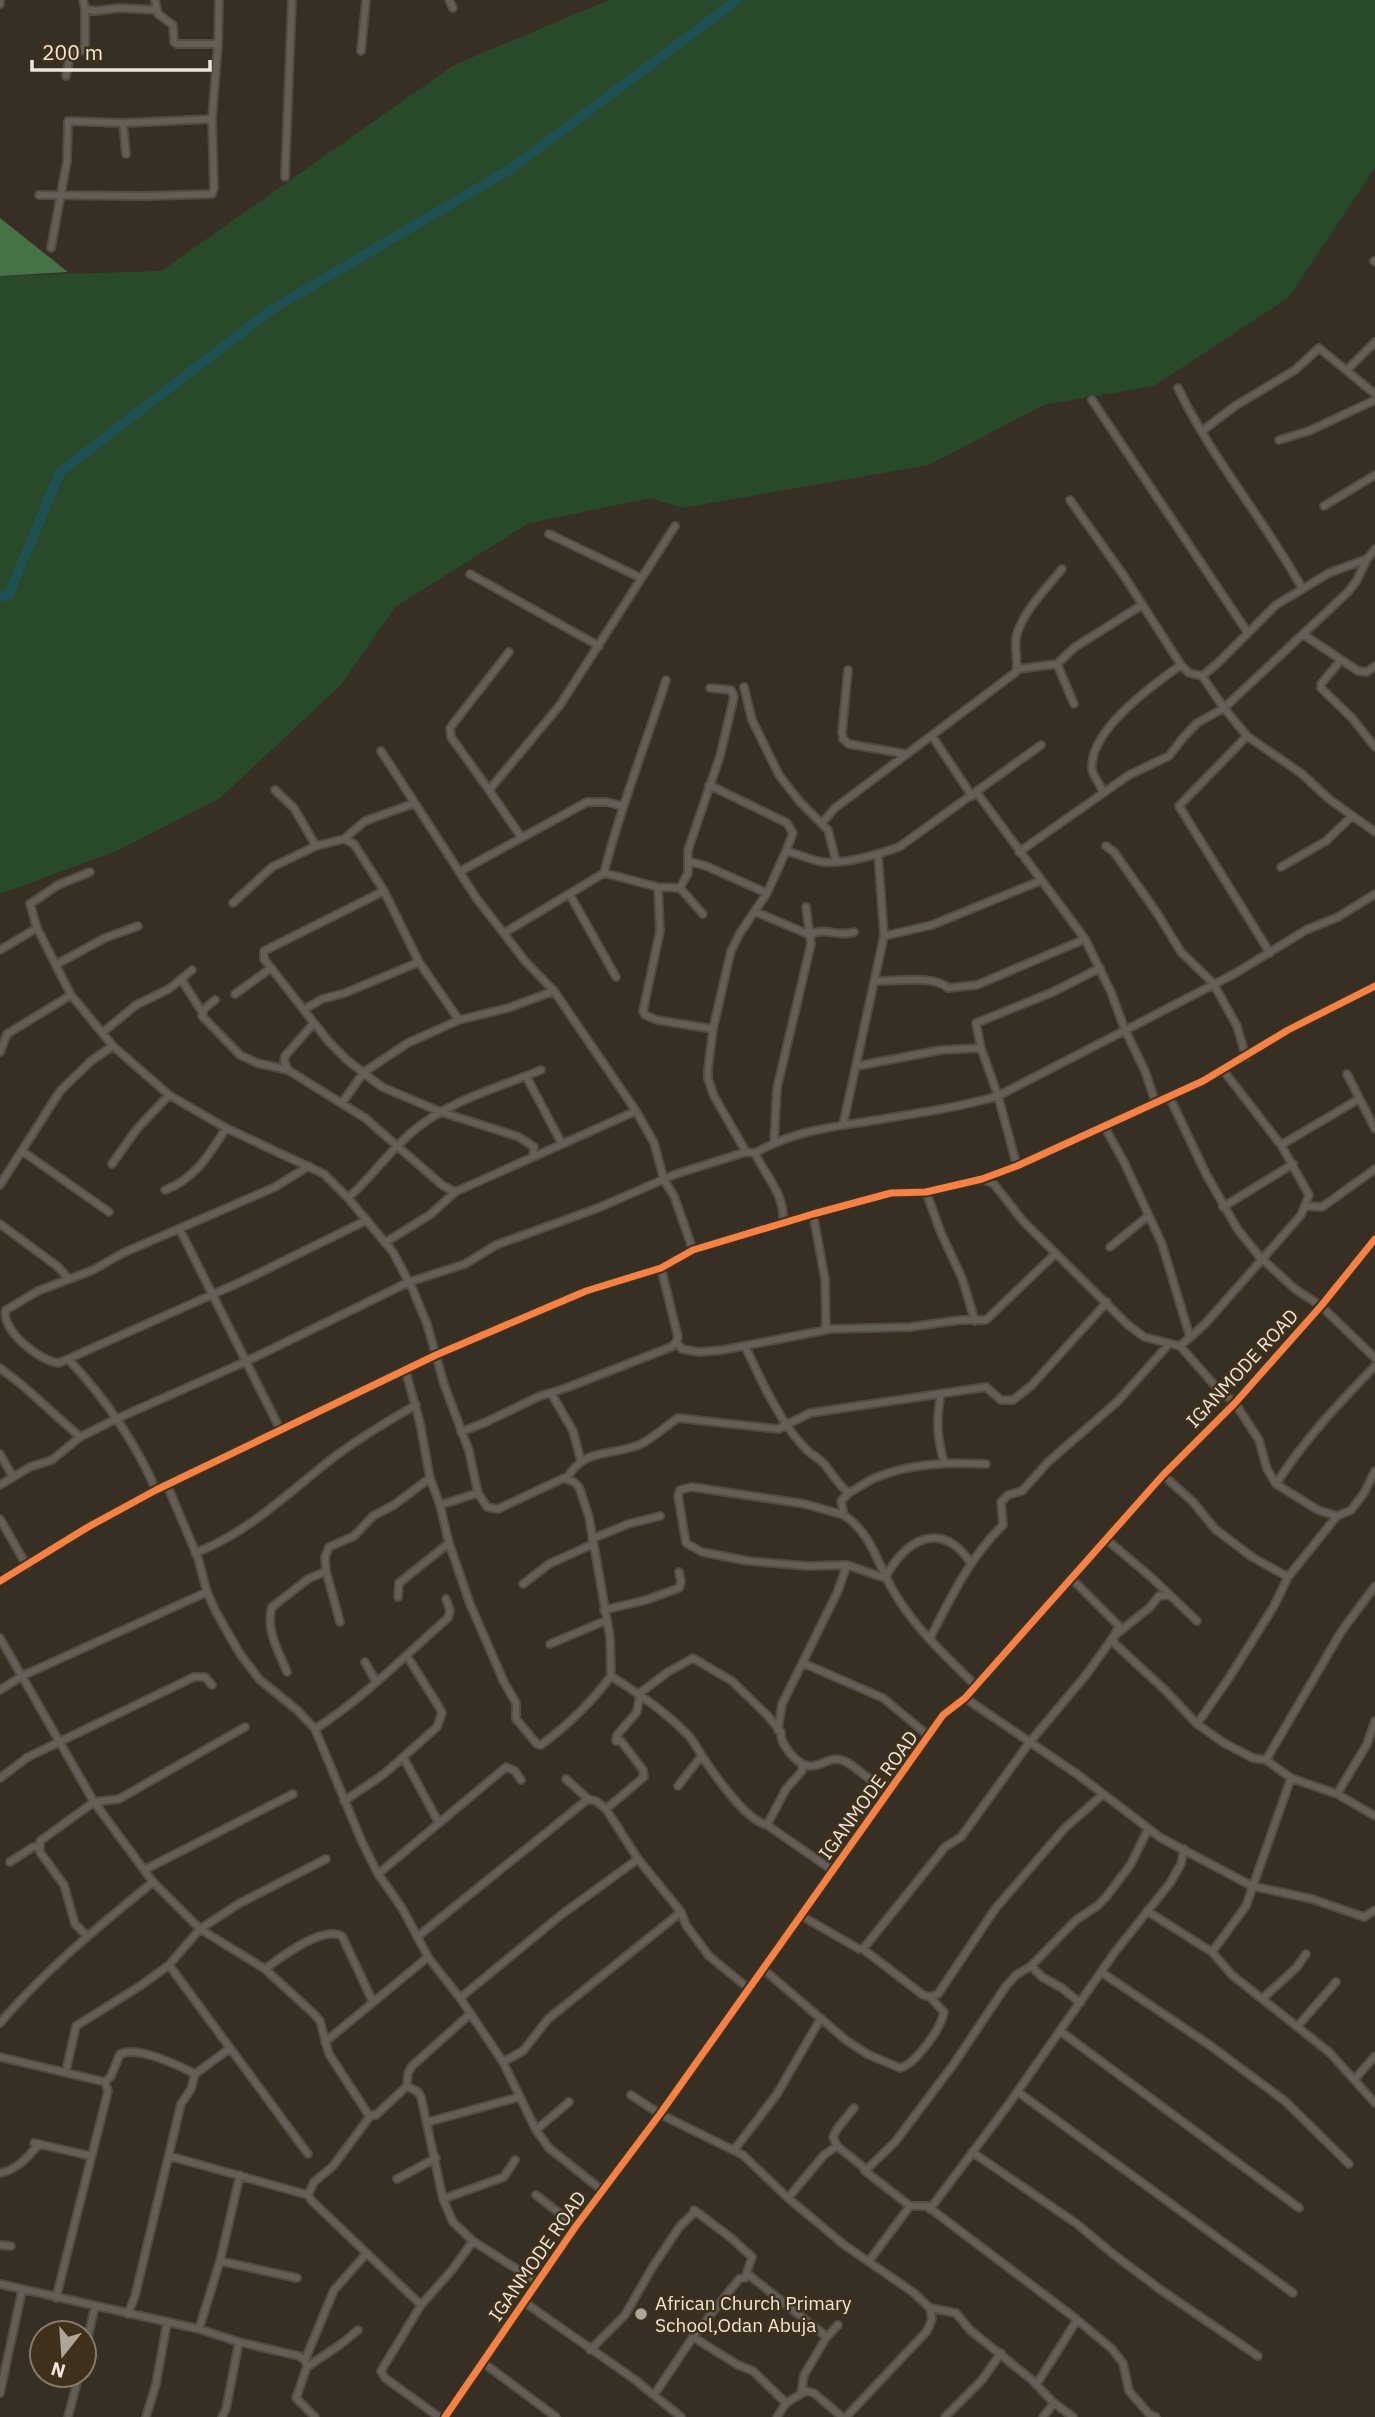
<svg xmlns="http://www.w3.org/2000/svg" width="1375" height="2417" font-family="'IBM Plex Sans',sans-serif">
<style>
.green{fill:#28492a}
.forest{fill:#457247}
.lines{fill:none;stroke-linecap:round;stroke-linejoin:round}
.river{stroke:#1f5052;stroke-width:10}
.minor-casing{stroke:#534c42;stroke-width:10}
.tertiary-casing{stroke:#534c42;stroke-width:10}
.minor{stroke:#645e56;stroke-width:6}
.tertiary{stroke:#645e56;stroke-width:7}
.cycleway-casing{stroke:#3f301c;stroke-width:11}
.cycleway{stroke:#f48246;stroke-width:7}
.poi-dot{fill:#afa69a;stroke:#3f301c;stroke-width:2.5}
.labels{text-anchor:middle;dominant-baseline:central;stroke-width:5;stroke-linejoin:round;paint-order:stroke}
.street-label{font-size:19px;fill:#efe6d9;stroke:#3f301c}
.poi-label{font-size:19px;fill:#efe6d9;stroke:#3f301c;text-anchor:start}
</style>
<rect width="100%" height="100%" fill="#372f24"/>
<path class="green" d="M609 0H1375V168L1288 298 1154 386 1043 405 929 465 682 508 651 498 529 523 395 607 341 685 220 798 119 850 0 894V276L161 271 454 65Z"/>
<path class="forest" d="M0 218 68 272 0 276Z"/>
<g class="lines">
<path class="river" d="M0 597 9 594 60 472 271 310 512 168 737 0"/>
<g class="minor-casing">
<path id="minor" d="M155 0 158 14 173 25 174 42 177 44H218
M449 0 453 8
M0 4V0
M85 9 95 11 119 8 157 10
M361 51 366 0
M66 76 70 56 83 50 85 45V9L83 0
M123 123 126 154
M285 177 292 0
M39 195 145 196 212 194 214 188 212 119 218 44 219 0
M51 248 67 161 68 121 123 123 212 119
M1374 261 1375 262
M1347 370 1375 342
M1178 388C1212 459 1264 519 1302 588
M1092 400 1248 633
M1202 431 1235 406 1295 370 1319 348 1375 394
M1279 440 1309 431 1375 400
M1070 500 1124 576 1181 665 1189 673 1202 676 1224 708 1247 736 1302 774 1329 799 1375 832
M1324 506 1375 475
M549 534 641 578
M470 574 599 646
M1304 635 1358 671 1367 672 1375 666
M1341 660 1321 684V688L1352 718 1375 747
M1057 664 1074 704
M1018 669 1057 664 1075 647 1142 605
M848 670 842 732 843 739 849 744 906 754
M1202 676 1218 663 1276 605 1329 573 1367 559 1375 549
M744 687 752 720 779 775 800 802 828 830 836 861
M932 736 972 796
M1247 736 1179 806 1270 953
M381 751 477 899 525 961 554 991 636 1111 654 1143 664 1180 674 1196 693 1250
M709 785 787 823 793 833 786 851C798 854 811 860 823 862 845 864 879 854 899 847L1041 745
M275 790 294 808 316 846
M489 790 451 737 450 728 509 652
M977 793 1085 939 1111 992 1125 1030 1145 1071 1155 1101
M1103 793C1101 784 1093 777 1092 769 1089 730 1154 684 1181 665
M823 822 835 808 1016 672C1019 660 1013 648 1017 634 1024 610 1047 588 1062 569
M521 837 489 790 560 705 675 526
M344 839 354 844 384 891 419 962 459 1020
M1106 846 1114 852 1157 913 1181 952 1213 983 1237 1026 1246 1057
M1019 852 1129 775 1169 756 1182 739 1197 723 1224 708 1348 592 1357 580 1367 559
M688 861 706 866 767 893
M1281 867 1326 841 1352 816
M90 872 58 885 30 904 37 928 71 995 113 1046 169 1095 226 1128 324 1174 348 1198 393 1252 413 1290 427 1324 444 1384 469 1451 478 1493 487 1507 498 1509 564 1478 574 1482 579 1487 589 1517 610 1637 611 1676C639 1694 666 1712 689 1736 695 1743 699 1752 704 1759 716 1777 747 1821 767 1825L832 1870
M459 872 587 802H607L622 806
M604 873 658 887 680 888 688 873V850L720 756 734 697 731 690 710 688
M658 887 660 931 643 1011 645 1015 657 1020 713 1029
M680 888 703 914
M384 891 264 951V959L329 1042 347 1060 382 1087 441 1112 519 1137 534 1147 533 1156
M570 895 616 977
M233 903 272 867 316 846 344 839 365 821 415 803
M756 912 810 935C825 926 839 938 854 932
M504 933 604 873C620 807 646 745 666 680
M884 936 932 925 1040 881
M0 950 37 928
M57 964 105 938 138 926
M181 979 202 1012
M875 981C894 981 936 975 948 988L977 985 1085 939
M235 994 271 968
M215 1000 204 1009 202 1016 240 1055 257 1063 288 1070 365 1118 442 1185 455 1192 636 1111
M305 1009 322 999 345 993 419 962
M102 1033 136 1005 169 989 192 970
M0 1052 7 1034 71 995
M857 1066 941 1050 981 1048
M288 1070 284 1061 285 1056 313 1024
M1347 1074 1375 1129
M526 1076 562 1144
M1169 1096 1206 1174 1238 1230 1260 1257 1295 1289 1321 1306 1375 1358
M342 1103 364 1072 408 1043 459 1020 508 1008 554 991
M843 1125 884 936 878 854
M1104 1126 1124 1162 1162 1244 1190 1337
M774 1142 777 1088 811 944 806 907
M1281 1145 1359 1099
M22 1151 109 1212
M755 1153C794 1131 826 1128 870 1121 913 1114 956 1108 998 1096L1234 974 1306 930 1338 917 1375 894
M112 1164 136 1130 169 1095
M309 1166 275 1187 123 1253 93 1270 38 1291 6 1310C0 1330 41 1362 59 1363L245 1280 367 1220
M1017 1166 998 1096 981 1048 976 1023 1053 992 1100 968
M982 1179 994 1184 1023 1221 1127 1324 1144 1337 1180 1346 1217 1388 1235 1403 1259 1440 1267 1469 1276 1484 1318 1510 1337 1516
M0 1185 60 1091 91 1061 113 1046
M165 1190C195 1179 209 1155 226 1128
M926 1192 941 1233 962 1278 975 1321
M348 1198C373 1176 391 1148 417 1128 452 1100 500 1087 541 1070
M1306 1206 1322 1207 1375 1169
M1223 1207 1293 1164
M813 1214 825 1279 826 1326 823 1330
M783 1222C785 1194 766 1177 755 1153L746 1152 714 1096 708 1079V1069L713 1029 731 951 740 933 767 893 786 851
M0 1224 57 1266 68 1278
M180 1230 280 1429
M386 1242 431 1214 455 1192
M1110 1247 1148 1216
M661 1268 678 1337 676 1342
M745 1346C760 1378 781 1425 807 1450 812 1455 819 1458 824 1464 833 1474 838 1485 849 1493L841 1501 844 1515C875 1536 878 1570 899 1600 919 1632 948 1658 975 1685
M1180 1346 1205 1324 1301 1215 1309 1195 1281 1145 1223 1070
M69 1360C105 1398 135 1442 156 1490
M0 1368 22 1385 80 1437
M551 1393 573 1431 581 1461
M941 1394C936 1419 937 1438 944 1462
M461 1432 486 1422 540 1396 566 1388 671 1347 676 1342 682 1349 699 1352 723 1350 831 1329 910 1327 960 1320H986L1055 1254
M0 1454 13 1477
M1163 1475 1193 1502 1215 1529 1252 1557 1288 1577
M567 1478C586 1446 612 1457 641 1444 653 1438 666 1426 678 1418L778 1429 810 1413 986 1387 1001 1400H1013L1032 1385 1107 1302
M1276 1484C1304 1440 1339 1403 1375 1366
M0 1485 30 1467 52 1460 80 1437 116 1419 247 1361 409 1282 465 1264 496 1245 598 1208 676 1174 746 1152
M167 1485 198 1558 207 1592 216 1612 240 1654 260 1680 297 1710 315 1729 362 1842 378 1874 402 1908 428 1957 460 1998 503 2062 536 2130 549 2148 603 2191
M849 1493C858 1488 867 1481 877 1477 912 1463 950 1462 986 1464
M440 1505 478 1493
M844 1515 805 1504 692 1487 680 1490 678 1496 686 1543 702 1552 748 1561 808 1566 847 1565 885 1578C906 1539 941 1519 971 1563
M0 1519 27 1566
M592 1539 628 1524 660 1516
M1106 1539 1152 1578 1197 1621
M449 1543 470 1604 504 1682 516 1703V1719L537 1744 541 1745C568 1725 591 1703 611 1676
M195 1553C246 1534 287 1494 329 1461 356 1440 386 1422 416 1405
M326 1571 340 1622
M1071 1578 1119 1626 1114 1636V1643L1165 1690 1197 1724 1224 1743 1253 1758 1266 1760 1291 1778 1337 1794 1367 1744 1375 1721
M523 1584 549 1564 593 1544
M398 1597 399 1583 449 1543 440 1505 430 1478 420 1423 405 1369
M604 1610 646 1600 679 1588 681 1582 679 1572
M0 1638 94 1802 153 1882 200 1929 265 1969 314 2014 320 2021 329 2054 368 2114 376 2115 407 2086
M930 1638C951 1597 970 1557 1003 1525L1001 1502 1008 1495 1022 1491 1048 1462 1117 1402 1169 1344
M550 1644 607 1620
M365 1662 376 1682
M803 1663 883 1698 929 1736
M287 1672C279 1652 265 1629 272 1607L308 1579 326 1571 325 1557 329 1547 354 1536 373 1516 394 1505 430 1478
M0 1690 22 1676 207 1592
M965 1698 1077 1774 1161 1838 1252 1886 1312 1899 1364 1917 1375 1910
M1197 1724 1229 1678 1274 1606 1288 1577 1337 1516 1351 1510 1364 1493 1375 1471
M315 1729C364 1698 404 1656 448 1618L450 1610 446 1599
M778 1730 782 1704 837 1593 847 1565
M403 1757 439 1823
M1266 1760 1341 1632 1375 1586
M0 1778 28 1757 194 1677H205L212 1685
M566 1779 588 1799
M678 1786 699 1759 705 1760
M1337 1794 1375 1816
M344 1801 384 1774 437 1727 442 1713 439 1707 407 1656
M606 1809 644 1777 643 1770 621 1741H616L617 1735 637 1712 640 1693 668 1672 693 1658 732 1681 768 1716 781 1732C780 1739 784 1745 789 1752 814 1783 824 1752 844 1761 854 1765 862 1775 872 1780 878 1784 886 1785 893 1787
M767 1825 786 1789 802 1771V1764
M10 1862 33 1847H39
M144 1870 293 1794
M378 1874 506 1767 515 1771 521 1780
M1147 1911 1212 1952 1232 1975 1329 2052 1375 2103
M800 1915 859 1949H863L923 1995 930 1997 938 1994 995 1909 1064 1829 1102 1795
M87 1936 75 1924 64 1885 40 1852V1841L94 1802 119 1799 245 1727
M417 1937 588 1799 596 1801 606 1809 638 1859 681 1912 686 1925 709 1956 748 1988
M863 1949 945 1847 961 1837 1029 1743 1086 1675 1114 1636 1149 1608 1159 1596 1169 1595
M1212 1952 1246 1906 1291 1778
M169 1965 308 2154
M1031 1966 1042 1977 1062 1988 1080 2003
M265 1969C281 1957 323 1925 342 1936L373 2002
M763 1969 847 2041 869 2055 900 2068C916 2064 941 2028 944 2012L930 1997
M1101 1972 1208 2044 1285 2101 1349 2164
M460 1998 561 1915 638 1859
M1262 1999 1296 1968 1306 1954
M0 2023C45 1970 99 1926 153 1882
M1297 2027 1336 1982
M1060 2031 1299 2208
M325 2042 428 1957
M0 2057 105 2082 111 2076 120 2054C138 2046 178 2065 195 2074
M503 2062 523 2051 548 2019 681 1912
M66 2071 76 2026 140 1986 169 1965 200 1929 240 1903 326 1859
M1355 2079 1375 2056
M407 2086 418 2092 421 2097 443 2199 453 2222 473 2241 537 2282
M407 2086 408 2073 412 2066 469 2015
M1018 2092 1293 2293
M631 2095 660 2114 743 2155 788 2198 843 2244 914 2293 930 2308 932 2319 927 2331 846 2417
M371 2115 333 2166 314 2182 308 2195 311 2200 421 2305
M428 2122 519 2097
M536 2130 569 2102
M34 2143 91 2156
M837 2146 833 2137 837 2129 854 2108
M734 2150 777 2094 821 2018
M972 2152 1077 2224 1113 2254 1161 2290 1258 2356
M169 2156 308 2195
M865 2171 895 2142 953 2065 1006 1986 1016 1975 1031 1966 1076 1920 1097 1906 1106 1897 1131 1864 1148 1829
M0 2173C17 2170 28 2157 39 2144
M397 2179 436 2158
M536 2195 576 2226
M788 2198 824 2155 837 2146 862 2166 865 2171 910 2206
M443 2199 504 2177 515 2160
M930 2209 1008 2105 1115 1952 1170 1883 1181 1864 1184 1849
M0 2245 11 2246
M220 2261 297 2278
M869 2261 910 2206H927L1075 2318 1112 2349 1123 2363 1129 2391 1149 2414 1156 2417
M0 2284 199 2329 239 2342 299 2356 305 2360
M56 2298 108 2091 105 2082
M524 2302 634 2379 681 2417
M930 2308 956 2313 970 2330 1032 2380 1054 2403 1073 2417
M128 2314 135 2296 181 2104 191 2089 195 2074 229 2049
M199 2329 220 2261 240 2175
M693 2337 738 2365 753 2371 786 2403
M826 2338 838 2325
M590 2350 625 2315 652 2268 680 2226 695 2212 694 2210 730 2237 752 2257 745 2278
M84 2354 95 2306
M482 2362 556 2417
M307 2367 341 2344 358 2330
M1036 2385 1077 2320
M0 2393 22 2291
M654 2395 693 2337 739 2279 750 2276 822 2333 826 2338 804 2375 801 2393
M68 2417 79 2375
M146 2417 156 2384 167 2323
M222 2417 226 2409 239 2342
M315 2417 296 2398 307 2367 305 2360 334 2290 366 2254
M439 2417 385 2378 381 2371 421 2305 452 2270 473 2241
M445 2417 576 2226 660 2114 943 1715 965 1698 1163 1475 1235 1403 1321 1306 1375 1239
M777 2417 786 2403 806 2391 814 2393 842 2417
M945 2417 982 2380 1001 2353
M1043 2417 1054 2403"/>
</g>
<g class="tertiary-casing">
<path id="tertiary" d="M0 1581 88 1527 156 1490 436 1355 586 1291 661 1268 693 1250 813 1214 891 1193 926 1192 982 1179 1017 1166 1203 1081 1288 1030 1375 986"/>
</g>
<use href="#minor" class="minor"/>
<use href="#tertiary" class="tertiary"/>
<g class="cycleway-casing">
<path id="cycleway" d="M0 1581 88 1527 156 1490 436 1355 586 1291 661 1268 693 1250 813 1214 891 1193 926 1192 982 1179 1017 1166 1203 1081 1288 1030 1375 986
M445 2417 576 2226 660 2114 943 1715 965 1698 1163 1475 1235 1403 1321 1306 1375 1239"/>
</g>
<use href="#cycleway" class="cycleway"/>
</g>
<circle class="poi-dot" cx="641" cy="2314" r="7"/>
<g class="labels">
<g class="street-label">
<text transform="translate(1242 1368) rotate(-47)">IGANMODE ROAD</text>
<text transform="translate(868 1795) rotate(-54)">IGANMODE ROAD</text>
<text transform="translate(537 2256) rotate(-55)">IGANMODE ROAD</text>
</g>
<g class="poi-label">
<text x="655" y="2303">African Church Primary<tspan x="655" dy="22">School,Odan Abuja</tspan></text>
</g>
</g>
<g transform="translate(63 2354) rotate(197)"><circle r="33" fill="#3f301c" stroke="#857968" stroke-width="2"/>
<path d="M0-5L12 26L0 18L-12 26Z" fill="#afa69a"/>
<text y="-10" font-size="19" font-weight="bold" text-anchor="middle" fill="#efe6d9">N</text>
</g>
<path d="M32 60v10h178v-10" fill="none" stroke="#efe6d9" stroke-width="3.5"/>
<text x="42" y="60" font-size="21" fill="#efe6d9" stroke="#3f301c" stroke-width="5" paint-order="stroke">200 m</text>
</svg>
